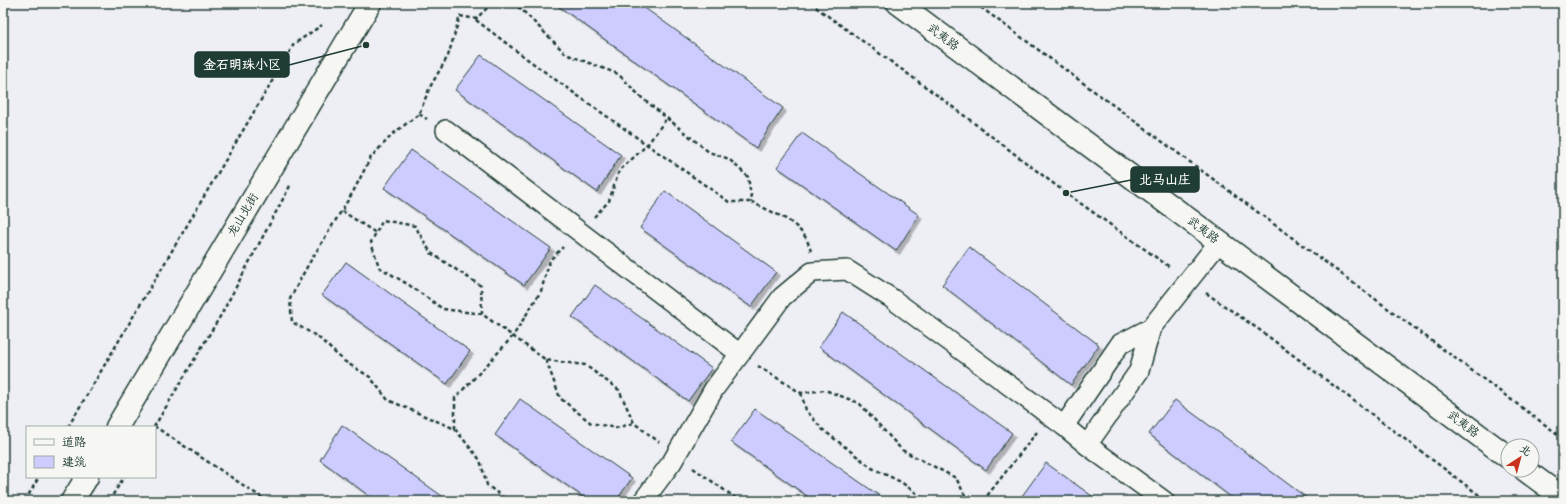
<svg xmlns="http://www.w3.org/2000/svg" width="1566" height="504" font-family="'Architects Daughter','LXGW WenKai TC',sans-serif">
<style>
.building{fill:#ceccff;stroke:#1f3d34;filter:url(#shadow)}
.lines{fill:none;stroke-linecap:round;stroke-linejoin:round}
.street-casing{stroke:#1f3d34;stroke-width:22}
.secondary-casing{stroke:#1f3d34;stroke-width:25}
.path{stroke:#1f3d34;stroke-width:2.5;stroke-dasharray:4 3;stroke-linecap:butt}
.street{stroke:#f6f6f2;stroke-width:19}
.secondary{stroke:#f6f6f2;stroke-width:22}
.labels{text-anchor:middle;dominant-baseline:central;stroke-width:3;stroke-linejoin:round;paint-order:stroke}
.street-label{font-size:12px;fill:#1f3d34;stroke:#f6f6f2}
.leader{fill:none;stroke:#1f3d34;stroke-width:1.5}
.callout-dot{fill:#1f3d34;stroke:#f6f6f2;stroke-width:1.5}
.callout{fill:#1f3d34;stroke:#1f3d34;stroke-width:1.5}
.callout-label{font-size:13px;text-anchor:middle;font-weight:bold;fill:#fff}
</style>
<defs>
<filter id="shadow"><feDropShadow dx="3.5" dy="3.5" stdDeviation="0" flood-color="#0004"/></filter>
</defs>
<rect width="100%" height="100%" fill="#eeeef5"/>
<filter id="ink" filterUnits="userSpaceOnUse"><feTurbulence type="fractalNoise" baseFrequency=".025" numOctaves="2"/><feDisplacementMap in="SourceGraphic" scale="8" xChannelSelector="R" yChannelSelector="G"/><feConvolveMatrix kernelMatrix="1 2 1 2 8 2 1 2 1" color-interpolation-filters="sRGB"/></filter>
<g filter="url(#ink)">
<path class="building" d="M554 3H638L783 108 756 148Z
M481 55 621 155 597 192 455 90Z
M802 133 919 215 896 251 777 167Z
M411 150 551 248 524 285 384 188Z
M665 191 776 272 751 307 640 228Z
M969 247 1099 345 1071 385 942 285Z
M346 262 470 351 447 384 322 295Z
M595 285 712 368 688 401 572 317Z
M843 312 1012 433 986 470 819 347Z
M520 399 632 478 616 501H589L495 435Z
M1175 400 1311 501H1236L1149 434Z
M755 409 887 501H814L731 442Z
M342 425 449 501H376L320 460Z
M1046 463 1099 501H1029L1022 496Z"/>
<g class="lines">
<g class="street-casing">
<path id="street" d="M446 130 740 354
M1151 328 1139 371 1087 445 1064 426 1120 344 1151 328 1219 242
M1087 445 1164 501
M643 501 672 462 714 389 740 354 782 297 812 272 847 270 891 298 1064 426"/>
</g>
<g class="secondary-casing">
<path id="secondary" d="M898 3 1508 457
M117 427 370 3
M1525 470 1563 498
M72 501 87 477"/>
</g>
<path class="path" d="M492 3 476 19 460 16 448 56 430 87 419 114 394 133 371 157 353 192 308 265 290 299 292 322 318 337 344 361 370 377 388 400 455 429 480 460 487 485 508 501
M497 3 520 8 566 54 618 74 642 98 709 152 729 159 748 177 752 202C770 212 790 217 803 234 807 238 809 246 811 251
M810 3 941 98 1066 193 1171 268
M975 3 1563 438
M476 20C558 84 644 142 729 202H752
M419 114 427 119
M342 211 376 233
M594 217 609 201 619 171 647 145 667 118
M1206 293 1261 331 1487 501
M482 314 481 286 431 253 415 226 383 220 371 242 379 267 409 285 443 309 482 314 546 360 585 365 619 390 634 423 659 442
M546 360 560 398 591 423 616 428 634 423
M758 366 801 393 825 390 859 403 902 450 956 478 968 501
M801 393 806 410 822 429 872 468 901 482 927 501
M154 426 267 501
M68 427 294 44 322 25
M154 427 221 315 291 184
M455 429V398L484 368 513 336 541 291 550 260 563 247
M693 468 740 501
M25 501 39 477
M109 501 124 477
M983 501 1037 432"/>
<use href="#street" class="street"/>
<use href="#secondary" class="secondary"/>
</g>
</g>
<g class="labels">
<g class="street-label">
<text transform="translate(943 37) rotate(37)">武夷路</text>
<text transform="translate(243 215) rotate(-59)">龙山北街</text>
<text transform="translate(1203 230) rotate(37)">武夷路</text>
<text transform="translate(1463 424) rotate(37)">武夷路</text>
</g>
</g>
<path class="leader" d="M366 45L289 65M1066 193L1131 180"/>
<g class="callout-dot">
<circle cx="366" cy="45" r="4"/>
<circle cx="1066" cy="193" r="4"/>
</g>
<g class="callout">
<rect x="195" y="52" width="94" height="25" rx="4"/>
<rect x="1131" y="167" width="68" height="25" rx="4"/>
</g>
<g class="callout-label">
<text x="242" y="69">金石明珠小区</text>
<text x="1165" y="184">北马山庄</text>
</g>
<rect width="1566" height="504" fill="none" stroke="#f6f6f2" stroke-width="16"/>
<rect x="8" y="8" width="1550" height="488" fill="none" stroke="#1f3d34" stroke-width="1.5" filter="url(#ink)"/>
<rect x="26" y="426" width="130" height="52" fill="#f6f6f2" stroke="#a0aca6"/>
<rect x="34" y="439" width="20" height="6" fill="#f6f6f2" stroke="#a0aca6"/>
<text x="62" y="446" font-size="12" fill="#1f3d34">道路</text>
<rect x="34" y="456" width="20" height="12" fill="#ceccff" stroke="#a0aca6"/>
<text x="62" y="466" font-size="12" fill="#1f3d34">建筑</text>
<g transform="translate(1520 458) rotate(36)"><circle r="19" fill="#f6f6f2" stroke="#a0aca6"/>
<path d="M0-3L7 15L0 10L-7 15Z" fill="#c8321e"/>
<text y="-6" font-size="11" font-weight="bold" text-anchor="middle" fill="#1f3d34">北</text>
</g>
</svg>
